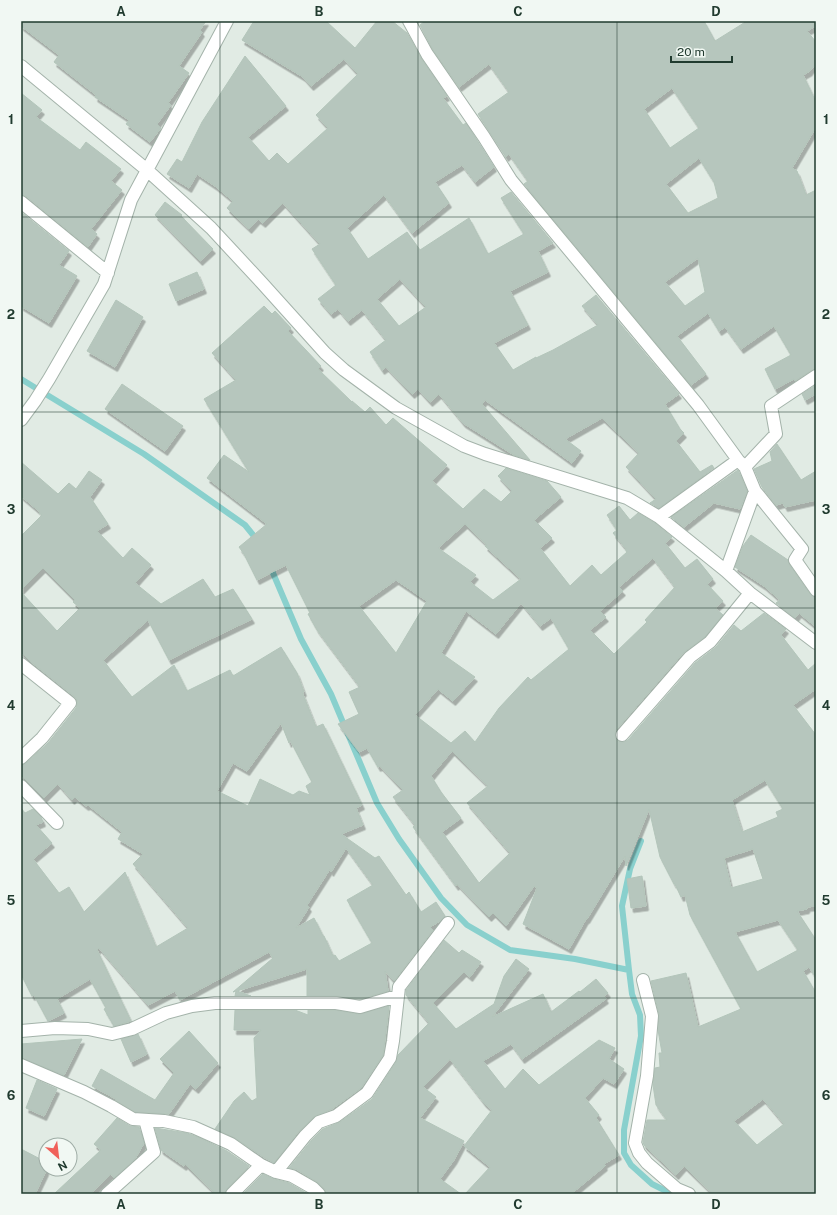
<svg xmlns="http://www.w3.org/2000/svg" width="837" height="1215" font-family="'Public Sans',sans-serif">
<style>
.lines{fill:none;stroke-linecap:round;stroke-linejoin:round}
.stream{stroke:#89d0cd;stroke-width:6}
.building{fill:#b6c6bd;stroke:#b3c5ba;fill-rule:evenodd;filter:url(#shadow)}
.street-casing{stroke:#a4b3aa;stroke-width:14}
.street{stroke:#fff;stroke-width:12}
.grid{fill:none;stroke:#213b2f;stroke-width:1;stroke-opacity:0.55}
.neatline{fill:none;stroke:#213b2f;stroke-width:1.5}
.grid-label{font-size:13px;text-anchor:middle;font-weight:bold;fill:#213b2f}
</style>
<defs>
<filter id="shadow"><feDropShadow dx="2.5" dy="4.5" stdDeviation="0" flood-color="#0004"/></filter>
</defs>
<rect width="100%" height="100%" fill="#e1ebe4"/>
<g class="lines">
<path class="stream" d="M21 379 144 454 245 525 258 541
M270 566 301 639 331 694 377 803 399 839 441 898 467 925 510 950 575 959 629 970 632 994 640 1015 641 1036 624 1130V1153L631 1165 652 1184 672 1194
M629 970 622 906 630 869 641 841"/>
</g>
<path class="building" d="M21 21H206L200 30 202 32 179 66 189 73 168 103 171 105 157 124 161 128 150 142 126 124 129 120 95 97 96 95 54 62 59 55 21 26Z
M254 21H326L355 48 377 21H392L407 33 421 58 447 96 443 98 463 125 466 123 494 167 475 182 462 165 435 182 449 203 412 233 384 195 347 228 368 259 407 232 420 250 469 218 488 254 524 234 501 198 511 192 553 243 538 251 548 272 510 291 528 325 494 343 513 370 536 357V358L553 350 598 325 582 306 596 295 679 394 665 404 680 429 684 433 676 441 700 472 712 465 714 468 659 508 650 503 656 499 626 467 639 453 602 418 565 439 581 451 572 463 485 400 482 404 530 460 514 455 463 423 439 394 430 402 418 389 412 394 386 367 382 370 370 352 386 340 362 310 348 321 338 309 331 314 318 299 336 285 312 249 320 244 283 203 263 223 258 219 249 229 227 208 233 201 215 186 197 174 189 188 167 174 177 159 182 162 202 122 245 56 286 106 248 137 269 161 277 153 288 164 328 128 316 115 358 74 344 59 311 86 303 77 242 40ZM400 279 426 307 399 326 377 299Z
M425 21H704L715 41 747 21H816V26L807 31 816 42V65L810 70V71L803 75 816 102V127L792 168 797 171 806 195 816 190V369L812 370 795 381 794 379 775 389 765 369 791 355 774 326 741 349 725 327 719 331 708 313 677 336 706 374 691 385 524 184 528 181 509 154 506 157 478 114 509 92 489 64 459 87 433 50 420 25ZM672 88 699 128 670 148 644 109ZM699 158 714 182 718 198 688 213 666 184ZM698 258 705 292 685 306 665 282Z
M21 93 42 110 36 117 80 150 86 142 121 169 111 181 122 190 91 229 97 234 88 247 26 196 21 195Z
M165 202 182 215 181 216 213 249 200 261 155 215Z
M21 212 69 251 59 265 77 276 49 323 21 306Z
M197 272 204 289 176 301 169 284Z
M116 300 143 317 115 367 87 351Z
M264 306 272 314 275 311 291 328 288 331 321 366 318 369 352 402V401L365 412 370 407 386 425 393 418 447 465 432 481 463 509 484 489 501 502 512 491 498 476 506 468 547 481 561 497 534 520 552 538 540 548 570 586 592 565 601 575 627 552 625 549H626L613 533 617 530 607 515 619 506 630 520 638 513 655 523 672 537 665 543 685 568 697 559 713 579 707 584 723 601 715 608 723 615 705 637 684 652 616 730 615 733V737L617 741 624 742 628 740 695 663 716 647 734 625 741 631 764 613 786 629 781 635 808 670 816 663V689L793 705 816 735V906L807 907V909L797 911 816 940V978L809 967 803 971 816 993V1194H713L684 1166 676 1175 644 1145 643 1142 647 1120H667L656 1105 653 1085 655 1068 660 1067 659 1053H662L658 1030 659 1014 651 981 686 973 698 1027 741 1009 690 915 685 895 681 897 675 884H674L660 857 649 809 626 866 625 856 587 919H586L569 949 523 924 537 888 534 886 506 926 493 913 489 917 457 884 456 886 413 827 415 825 393 797 403 790 380 766 378 767 367 748 359 752 338 724 359 714 349 692 360 687 317 630 308 614 310 613 286 565 257 580 244 554 239 547 267 524 207 478 224 455 249 472 204 399 236 380 212 353ZM465 524 487 545 485 546 521 579 493 600 470 582 476 575 438 548ZM653 558 675 587 645 620 647 622 614 654 590 630 606 617 600 611 623 591 619 587ZM396 580 427 601 396 653 359 606ZM521 603 540 626 551 618 569 649 531 680 528 677 499 708 475 742 465 731 451 743 415 715 438 689 453 701 475 677 441 653 466 611 496 634ZM452 751 488 786 467 803 510 853 479 883 442 832 461 818 441 792 431 776ZM765 780 783 809 776 812 778 817 742 832 732 800ZM753 849 763 879 731 888 724 858ZM778 920 798 950 757 972 735 932ZM763 1099 784 1124 757 1145 734 1121Z
M122 384 183 426 165 451 105 409Z
M816 385V394L805 400 802 394Z
M777 444 801 480 816 471V500L785 507 783 503 776 505 762 487 754 469 772 461 770 452Z
M21 462 58 494 69 483 76 489 89 471 102 480 90 497 108 524 97 531 123 558 132 548 151 565 135 583 161 604 203 579 215 597 233 589 252 619 198 645 169 660 148 620 103 660 132 697 174 665 187 691 230 670 233 676 281 647 297 673 304 692H302L316 727 323 724 362 805 356 808 363 825 341 834 375 858 379 856 406 895 409 892 421 912 436 902 445 916 440 921 430 927 433 930 394 981 385 971 388 991 360 999 336 996H307V969L237 991 251 996H235L236 991 233 992 273 958 269 952 180 1000 175 991 148 1005 99 948 97 950 131 1021 114 1026 104 1009 106 1008 90 979 57 999 64 1013 48 1021 34 995 32 996 21 974V808L25 813 33 809 41 817 43 822 36 825 52 843 33 859 59 893 69 887 84 912 125 872 156 947 188 928 133 864 143 854 118 839 122 832 88 805 86 806 75 797 72 800 58 784 44 798 21 775V765L26 763 48 743 76 708 77 704V700L75 697 30 661 21 652V592L57 631 80 608 73 602 75 600 43 568 21 590V536L42 515 39 513 40 512 21 496ZM281 723 289 743 290 740 312 782 306 786 310 795 299 791 293 795 260 779 248 806 217 791 233 763 247 771ZM346 848 373 885 347 900 372 943 339 961 335 955 333 956 324 936H323L314 918 296 928 309 907 307 905 330 869 331 872Z
M738 470 747 491 740 509 714 503 684 527 671 517Z
M751 535 788 560 789 564 810 594 816 597V627L799 613 795 618 776 603 780 600 764 586 735 567 743 546Z
M642 876 646 906 631 908 627 879Z
M444 940 459 953 462 950 481 962 470 977 464 972 433 1003 456 1029 494 1004 504 976 516 959 529 969 492 1017 543 994 551 1012 579 991 580 992 596 979 608 993 604 996 606 999 522 1059 511 1044 483 1061 505 1089 523 1069 539 1085 599 1040 615 1048 609 1059 624 1069 614 1084 603 1078 585 1098 599 1115 596 1118 619 1155 604 1164 605 1166 571 1194H465L490 1167 464 1146 492 1110 484 1103 450 1059 423 1087 436 1097 420 1118 464 1141 454 1160 440 1179 461 1194H326L325 1189 317 1182 296 1169 289 1168 311 1141 323 1129 340 1122 372 1099 396 1062 398 1055 429 1023 406 995V990Z
M389 1006 383 1055 361 1088 332 1109 314 1117 299 1131 274 1163 265 1158 235 1138 215 1129 234 1101 244 1092 252 1101 257 1098 254 1038 261 1030H234L235 1010H295L308 1015V1010H335L359 1014Z
M189 1031 218 1063 196 1089 190 1084 169 1114 135 1112 115 1100 116 1099 92 1086 101 1069 155 1100 174 1073 160 1059Z
M138 1034 147 1054 131 1062 121 1039Z
M82 1039 64 1075 21 1058V1044Z
M37 1080 57 1089 44 1116 26 1108Z
M117 1118 130 1126 139 1127 144 1143 135 1159 114 1178 111 1174 90 1194H54L101 1150 94 1144Z
M155 1128 187 1133 200 1138 227 1151 249 1166 227 1189 225 1194H216L185 1164 184 1166 161 1150Z
M21 1149 46 1162V1171L35 1194H21Z
M263 1174 274 1179 289 1183 308 1194H243Z"/>
<g class="lines">
<g class="street-casing">
<path id="street" d="M409 21 427 54 484 137 511 180 698 405 738 460 659 517
M21 66 147 170 211 228 262 283 325 353 344 370 396 408 464 446 485 454 627 498 659 517 726 571 750 593 816 643
M21 202 108 273
M21 420 35 401 49 379 104 284 131 200 227 21
M740 462 745 467 776 434 771 406 816 376
M745 467 755 491 802 549 795 560 816 590
M726 571 755 491
M21 664 70 703 42 738 21 758
M622 735 690 657 710 642 750 593
M21 786 57 823
M643 980 652 1016 647 1076 635 1143 639 1153 647 1163 677 1189 689 1194
M21 1031 55 1028 88 1029 112 1034 132 1029 166 1013 192 1006 215 1003H336L360 1007 397 996
M21 1065 84 1092 111 1106 133 1119 164 1121 193 1127 231 1144 261 1165 276 1172 292 1176 313 1188 319 1194
M276 1172 305 1136 319 1122 336 1116 367 1093 390 1058 393 1041 399 987 448 923
M107 1194 154 1152 145 1120
M232 1194 261 1165"/>
</g>
<use href="#street" class="street"/>
</g>
<path class="grid" d="M220 21V1194M418 21V1194M617 21V1194M21 217H816M21 412H816M21 608H816M21 803H816M21 998H816"/>
<rect width="837" height="1215" fill="none" stroke="#f1f8f3" stroke-width="44"/>
<g transform="translate(58 1157) rotate(152)"><circle r="19" fill="#f1f8f3" stroke="#9eaca5"/>
<path d="M0-3L7 15L0 10L-7 15Z" fill="#f0615a"/>
<text y="-6" font-size="11" font-weight="bold" text-anchor="middle" fill="#213b2f">N</text>
</g>
<path d="M671 56v6h61v-6" fill="none" stroke="#213b2f" stroke-width="2"/>
<text x="677" y="56" font-size="12" fill="#213b2f" stroke="#f1f8f3" stroke-width="3" paint-order="stroke">20 m</text>
<rect x="22" y="22" width="793" height="1171" class="neatline"/>
<g class="grid-label">
<text x="121" y="16">A</text>
<text x="319" y="16">B</text>
<text x="518" y="16">C</text>
<text x="716" y="16">D</text>
<text x="11" y="124">1</text>
<text x="826" y="124">1</text>
<text x="11" y="319">2</text>
<text x="826" y="319">2</text>
<text x="11" y="514">3</text>
<text x="826" y="514">3</text>
<text x="11" y="710">4</text>
<text x="826" y="710">4</text>
<text x="11" y="905">5</text>
<text x="826" y="905">5</text>
<text x="11" y="1100">6</text>
<text x="826" y="1100">6</text>
<text x="121" y="1209">A</text>
<text x="319" y="1209">B</text>
<text x="518" y="1209">C</text>
<text x="716" y="1209">D</text>
</g>
</svg>
